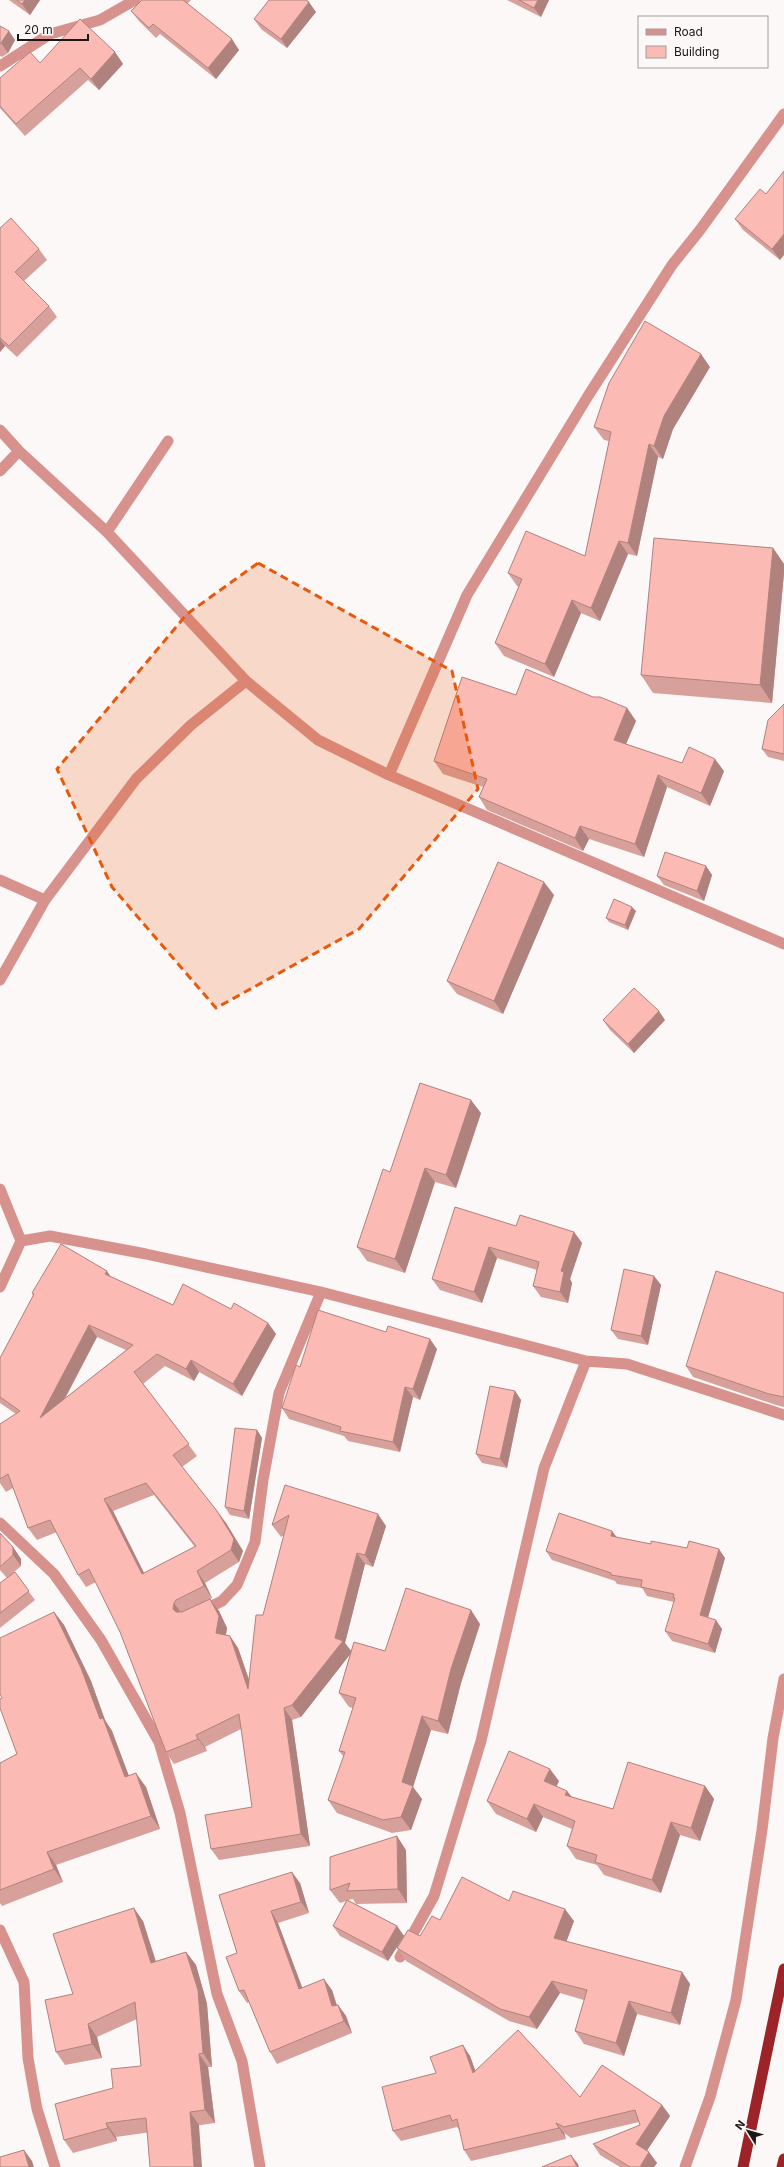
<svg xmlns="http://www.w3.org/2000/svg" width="784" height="2167" font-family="Inter,sans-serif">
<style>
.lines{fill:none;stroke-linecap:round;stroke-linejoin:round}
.minor{stroke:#d7928d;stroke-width:11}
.trunk{stroke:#9c2428;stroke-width:11}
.wall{fill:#d8a09b;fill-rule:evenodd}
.shaded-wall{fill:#b0827e}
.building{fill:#fbbab4;stroke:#b0827e;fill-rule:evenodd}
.marked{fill:#e8590c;fill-opacity:0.2;stroke:#e8590c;stroke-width:3;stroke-dasharray:8 5;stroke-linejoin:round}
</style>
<rect width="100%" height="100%" fill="#fdf8f8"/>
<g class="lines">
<path class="minor" d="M0 66 50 34 100 20 135 0
M0 430 19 451 107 532 246 681 318 740 389 775 784 944
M0 471 19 451
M107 532 168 441
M389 775 467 595 588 396 672 265 700 230 784 114
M0 880 45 900
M0 980 45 900 136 779 191 725 246 681
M0 1189 21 1241
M0 1287 21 1241 50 1236 146 1254 321 1292 586 1361 627 1364 784 1415
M0 1523 54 1574 101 1640 159 1742 180 1813 217 1994 242 2061 260 2167
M202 1611 222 1601 237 1585 255 1542 263 1480 279 1393 321 1292
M0 1930 24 1982 28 2058 37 2109 55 2167
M400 1957 434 1896 481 1741 544 1468 586 1361
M685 2167 710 2097 736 2000 762 1830 773 1738 784 1679"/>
<path class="trunk" d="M743 2167 784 1969
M782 2167 784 2159"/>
</g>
<path class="wall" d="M9 0H40L30 15Z
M142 0H191L187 4 239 50 216 79 160 34 156 38 139 21 131 11Z
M507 0H549L541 17Z
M316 12 287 48 261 29 254 19Z
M0 26 15 40 8 53 2 57 0 56Z
M115 52 123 64 99 90 88 80 25 136 0 108V78L40 63Z
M766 194 780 260 743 230 735 219Z
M0 228 39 249 47 260 24 281 49 306 57 317 17 357 5 346 0 352Z
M710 367 673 429 663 459 658 457 637 556 628 554 600 621 581 613 554 677 504 656 495 643 519 587 517 586 508 573 585 556 609 441 604 440 594 427Z
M773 548 784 564V573L772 703 653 693 641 675Z
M516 695 593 697 627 708 636 721 626 744 682 763 724 771 710 806 667 787 644 857 589 839 583 851 487 810 479 797 483 787 443 774 434 761Z
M784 704V761L768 757 762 749Z
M706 866 712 875 704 901 664 885 657 876Z
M554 895 503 1014 457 994 447 981Z
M636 911 628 930 609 922 606 918Z
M603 1020H665L634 1053 610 1030Z
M481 1113 456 1188 435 1182 405 1273 367 1261 357 1247 390 1172Z
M516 1226 574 1232 582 1243 570 1279 572 1283 568 1303 541 1297 533 1286 537 1270 497 1258 482 1303 440 1290 432 1279Z
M654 1276 661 1285 648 1345 618 1339 611 1330Z
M111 1277 173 1305 231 1309 268 1323 276 1334 242 1396 199 1372 194 1381 165 1366 143 1384 197 1456 182 1467 217 1511 226 1523 243 1551 239 1562 205 1583 212 1598 210 1599 219 1611 227 1628 226 1635 230 1636 238 1648 249 1679 263 1615 284 1535 281 1537 272 1525 285 1485 386 1526 373 1567 365 1564 345 1643 351 1652 385 1651 480 1624 461 1683 448 1734 431 1730 413 1787 422 1799 411 1830 392 1833 337 1813 328 1800 344 1757 339 1751 353 1708 349 1707 339 1693 350 1654 301 1717 292 1720 310 1846 219 1860 211 1849 252 1807 241 1729 205 1747 207 1751 174 1764 166 1752 120 1632 96 1582 86 1587 78 1575 57 1532 37 1540 28 1528 13 1488 6 1492 0 1483V1424L16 1414 0 1403V1358L33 1296 32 1293ZM97 1337 126 1350 65 1399ZM154 1495 195 1547 144 1573 113 1511Z
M784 1293V1407L776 1405 693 1377 686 1366Z
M437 1349 420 1400 413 1397 400 1452 348 1441 344 1436 289 1419 282 1408 300 1367Z
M515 1391 521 1400 507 1468 482 1463 476 1454Z
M257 1430 262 1438 249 1519 230 1515 225 1507Z
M0 1533 13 1547 21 1559V1566L14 1572 35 1600 0 1628V1583L7 1578 0 1570Z
M617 1538 725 1558 708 1618 722 1629 715 1653 672 1641 665 1631 674 1602 647 1596 642 1588 617 1584 615 1581 552 1560 546 1551Z
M54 1612 64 1625 91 1681 105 1720 112 1731 129 1776 146 1787 160 1829 56 1865 63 1882 2 1906 0 1903V1763L17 1754 2 1698Z
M559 1781 556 1786 567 1791 572 1797 613 1809 705 1786 714 1799 700 1841 680 1835 661 1893 604 1875 597 1865 576 1859 567 1846 572 1829 543 1817 536 1832 496 1814 487 1801Z
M406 1850 407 1903 356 1904 353 1899 348 1900 397 1926 404 1936 388 1961 340 1936 333 1926 346 1901 340 1903 330 1890Z
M300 1883 309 1913 278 1923 302 1988 332 1990 337 2005H338L346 2016 352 2033 277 2064 270 2052 249 2002 247 2003 239 1991 237 1953 219 1895Z
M509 1901 574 1921 566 1942 682 1972 690 1984 680 2025 637 2014 624 2056 584 2044 575 2031 584 2000 560 1993 537 2029 509 2021 406 1961 397 1948 420 1936 440 1920Z
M143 1921 156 1961 186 1952 196 1965 207 2004 212 2067H208L215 2123 116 2137 117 2141 73 2153 64 2140 113 2088 141 2066 137 2019 97 2037 102 2058 65 2065 56 2052 73 1994Z
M470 2056 475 2070 580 2097 662 2105 670 2116 647 2150 657 2163 654 2167H620L600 2155 593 2144 640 2125 639 2122 571 2138 564 2133 566 2139 471 2161 464 2150 460 2131 457 2127 401 2141 393 2131 436 2073Z"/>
<path class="shaded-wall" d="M25 0H40L30 15 22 4Z
M538 0H549L541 17 534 8Z
M309 2 316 12 287 48 281 39Z
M9 31 15 40 8 53 1 43Z
M232 39 239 50 216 79 208 68Z
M115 52 123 64 99 90 91 79Z
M784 234V255L780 260 772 249Z
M0 339 5 346 0 352Z
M701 354 710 367 673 429 663 459 654 446 664 416Z
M649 444 658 457 637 556 628 543Z
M619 541 628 554 600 621 591 608Z
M773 548 784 564V573L772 703 760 685Z
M572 600 581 613 554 677 545 664Z
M627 708 636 721 622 753 614 740Z
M715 759 724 771 710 806 701 793Z
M658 775 667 787 644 857 635 844Z
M580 826 589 839 583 851 575 838Z
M706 866 712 875 704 901 697 891Z
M544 882 554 895 503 1014 494 1001Z
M632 907 636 911 628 930 625 925Z
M659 1011 665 1020 634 1053 628 1044Z
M471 1100 481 1113 456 1188 446 1175Z
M425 1168 435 1182 405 1273 395 1259Z
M574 1232 582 1243 570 1279 572 1283 568 1303 560 1292 561 1271Z
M489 1247 497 1258 482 1303 474 1292Z
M107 1271 115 1283 105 1274Z
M654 1276 661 1285 648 1345 641 1336Z
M268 1323 276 1334 242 1396 233 1384Z
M89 1325 97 1337 48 1430 40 1418Z
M430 1339 437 1349 420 1400 413 1389Z
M191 1360 199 1372 194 1381 186 1369Z
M405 1387 413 1397 400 1452 393 1442Z
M515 1391 521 1400 507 1468 500 1459Z
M257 1430 262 1438 249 1519 244 1511Z
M104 1499 113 1511 150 1585 142 1574Z
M217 1511 226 1523 243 1551 239 1562 231 1550Z
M378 1514 386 1526 373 1567 365 1555Z
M612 1531 619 1540 611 1536Z
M13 1547 21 1559V1566L13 1555Z
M719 1549 725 1558 706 1624 700 1615Z
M357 1553 365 1564 345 1643 352 1652 301 1717 292 1705 335 1638Z
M197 1571 205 1583 212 1598 204 1586Z
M210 1599 219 1611 227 1628 224 1645 216 1633Z
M174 1603 182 1614V1621L173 1609Z
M471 1610 480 1624 461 1683 448 1734 438 1721 451 1669Z
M54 1612 64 1625 91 1681 105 1720 112 1731 134 1790 125 1777Z
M716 1620 722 1629 715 1653 708 1644Z
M230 1636 238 1648 256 1701 248 1689Z
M284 1708 292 1720 310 1846 301 1834Z
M422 1716 431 1730 413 1787 422 1799 411 1830 401 1817 402 1782Z
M196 1735 205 1747 207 1751 198 1739Z
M550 1769 559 1781 553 1794 544 1781Z
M136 1773 146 1787 160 1829 151 1816Z
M705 1786 714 1799 700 1841 691 1828Z
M567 1791 576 1803 565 1795Z
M534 1804 543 1817 536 1832 527 1819Z
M671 1822 680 1835 661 1893 652 1880Z
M397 1836 406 1850 407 1903 398 1889Z
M47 1852 56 1865 63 1882 54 1869Z
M292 1872 300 1883 309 1913 301 1902Z
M134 1908 143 1921 160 1976 151 1963Z
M565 1909 574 1921 563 1951 554 1938Z
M271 1911 278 1923 307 2000 299 1989Z
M397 1926 404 1936 388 1961 382 1952Z
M186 1952 196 1965 207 2004 212 2067 203 2053Z
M682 1972 690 1984 680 2025 671 2013Z
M324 1979 332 1990 340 2017 332 2006Z
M552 1981 560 1993 537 2029 529 2017Z
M629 2001 637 2014 624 2056 616 2043Z
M338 2005 346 2016 352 2033 344 2021Z
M88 2024 97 2037 102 2058 92 2044Z
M463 2045 470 2056 480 2084 473 2073Z
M199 2054 208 2067 215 2123 205 2110Z
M662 2105 670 2116 644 2155 636 2144Z
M190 2112 199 2125 202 2167H194Z
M106 2123 116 2137 117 2141 108 2128Z
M556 2123 564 2133 566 2139 559 2128Z
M24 2150 32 2161 34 2167H29Z
M649 2152 657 2163 654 2167H640Z
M571 2155 578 2164 579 2167H577Z"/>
<path class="building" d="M17 0H25L22 4Z
M142 0H183L232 39 208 68 153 24 149 28 131 11Z
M269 0H306L309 2 281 39 254 19Z
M519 0H538L534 8Z
M80 19 115 52 91 79 80 68 16 124 0 106V78L30 52 40 63Z
M0 26 9 31 1 43 0 44Z
M784 171V234L772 249 735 219 760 189 766 194Z
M11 218 39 249 15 272 49 306 9 346 0 338V228Z
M645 321 701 354 664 416 654 446 649 444 628 543 619 541 591 608 572 600 545 664 495 643 522 579 508 573 526 531 585 556 611 432 594 427 609 383Z
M654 538 773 548 760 685 641 675Z
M526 669 593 697H600L627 708 614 740 682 763 689 747 715 759 701 793 658 775 635 844 580 826 575 838 479 797 487 779 434 761 462 677 516 695Z
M784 704V754L762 749 768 720Z
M665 852 706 866 697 891 657 876Z
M498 862 544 882 494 1001 447 981Z
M614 899 632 907 625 925 606 918Z
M634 988 659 1011 628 1044 603 1020Z
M420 1083 471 1100 446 1175 425 1168 395 1259 357 1247 383 1169 390 1172Z
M455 1207 516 1226 520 1215 574 1232 561 1271 564 1272 560 1292 533 1286 539 1262 489 1247 474 1292 432 1279Z
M61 1244 107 1271 105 1274 173 1305 183 1284 231 1309 234 1303 268 1323 233 1384 191 1360 186 1369 157 1354 134 1372 189 1444 173 1455 217 1511 234 1539 231 1550 197 1571 204 1586 176 1600 174 1603 173 1609 176 1612H182L210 1599 219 1616 216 1633 230 1636 248 1689 256 1615H263L289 1515 272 1525 285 1485 378 1514 365 1555 357 1553 335 1638 343 1641 292 1705 284 1708 301 1834 211 1849 205 1815 252 1807 239 1714 196 1735 198 1739 166 1752 120 1632 89 1569 78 1575 50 1520 28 1528 8 1474 0 1479V1424L20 1411 0 1397V1358L34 1294 32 1293ZM89 1325 133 1345 40 1418ZM146 1483 196 1546 142 1574 104 1499Z
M624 1269 654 1276 641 1336 611 1330Z
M716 1271 784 1293V1397L769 1394 686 1366Z
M318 1310 386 1332 388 1326 430 1339 413 1389 405 1387 393 1442 340 1431 341 1427 282 1408 296 1365 300 1367Z
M490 1386 515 1391 500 1459 476 1454Z
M235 1428 257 1430 244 1511 225 1507Z
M559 1513 612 1531 611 1536 651 1544V1541L687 1548 689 1541 719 1549 700 1615 716 1620 708 1644 665 1631 675 1598H673L674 1594 641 1587 642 1580 611 1575V1573L546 1551Z
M0 1533 13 1547V1555L0 1567Z
M15 1572 29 1591 0 1613V1583Z
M406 1588 471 1610 451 1669 438 1721 422 1716 402 1782 413 1786 401 1817 383 1820 328 1800 345 1752 339 1751 356 1698 339 1693 354 1642 385 1651Z
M54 1612 81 1668 100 1719 103 1718 125 1777 136 1773 151 1816 47 1852 54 1869 0 1890V1763L17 1754 0 1708V1699L2 1698 0 1694V1638Z
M509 1751 550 1769 544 1781 567 1791 565 1795 613 1809 628 1762 705 1786 691 1828 671 1822 652 1880 595 1862 597 1855 567 1846 575 1821 534 1804 527 1819 487 1801Z
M397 1836 398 1889 347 1891 350 1883 330 1890V1857Z
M292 1872 301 1902 271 1911 299 1989 324 1979 332 2006 338 2005 344 2021 270 2052 244 1990 239 1991 226 1957 237 1953 219 1895Z
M462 1877 509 1901 513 1891 565 1909 554 1938 682 1972 671 2013 629 2001 616 2043 575 2031 587 1990 552 1981 529 2017 500 2009 397 1948 408 1930 420 1936 432 1916 440 1920Z
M347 1900 397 1926 382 1952 333 1926Z
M134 1908 151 1963 186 1952 198 1990 203 2053 199 2054 205 2110 190 2112 194 2167H150L146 2118 106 2123 108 2128 64 2140 55 2104 113 2088 111 2069 141 2066 135 2002 88 2024 92 2044 56 2052 45 2000 73 1994 53 1934Z
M518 2030 580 2097 602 2065 662 2105 636 2144 649 2152 640 2167H630L593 2144 640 2125 635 2110 564 2127 556 2123 559 2128 464 2150 457 2119 452 2121 450 2115 393 2131 382 2087 436 2073 430 2057 463 2045 473 2073Z
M24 2150 29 2167H0V2157Z
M571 2155 577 2167H542Z"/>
<path class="marked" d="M258 563 452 671 478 789 359 929 216 1008 112 887 57 769 187 614Z"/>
<rect x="638" y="16" width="130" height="52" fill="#fdf8f8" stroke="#a49e9d"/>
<rect x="646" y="29" width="20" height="6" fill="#d7928d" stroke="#a49e9d"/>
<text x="674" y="36" font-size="12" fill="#1e1615">Road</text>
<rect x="646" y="46" width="20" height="12" fill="#fbbab4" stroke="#a49e9d"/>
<text x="674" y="56" font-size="12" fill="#1e1615">Building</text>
<g transform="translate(748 2131) rotate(307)" stroke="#fdf8f8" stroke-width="3" paint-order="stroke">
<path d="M0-3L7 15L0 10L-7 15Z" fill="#1e1615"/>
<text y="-6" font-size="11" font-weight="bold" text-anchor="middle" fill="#1e1615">N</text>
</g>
<path d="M18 34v6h70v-6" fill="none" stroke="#1e1615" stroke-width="2"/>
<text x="24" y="34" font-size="12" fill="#1e1615" stroke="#fdf8f8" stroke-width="3" paint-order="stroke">20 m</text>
</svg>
